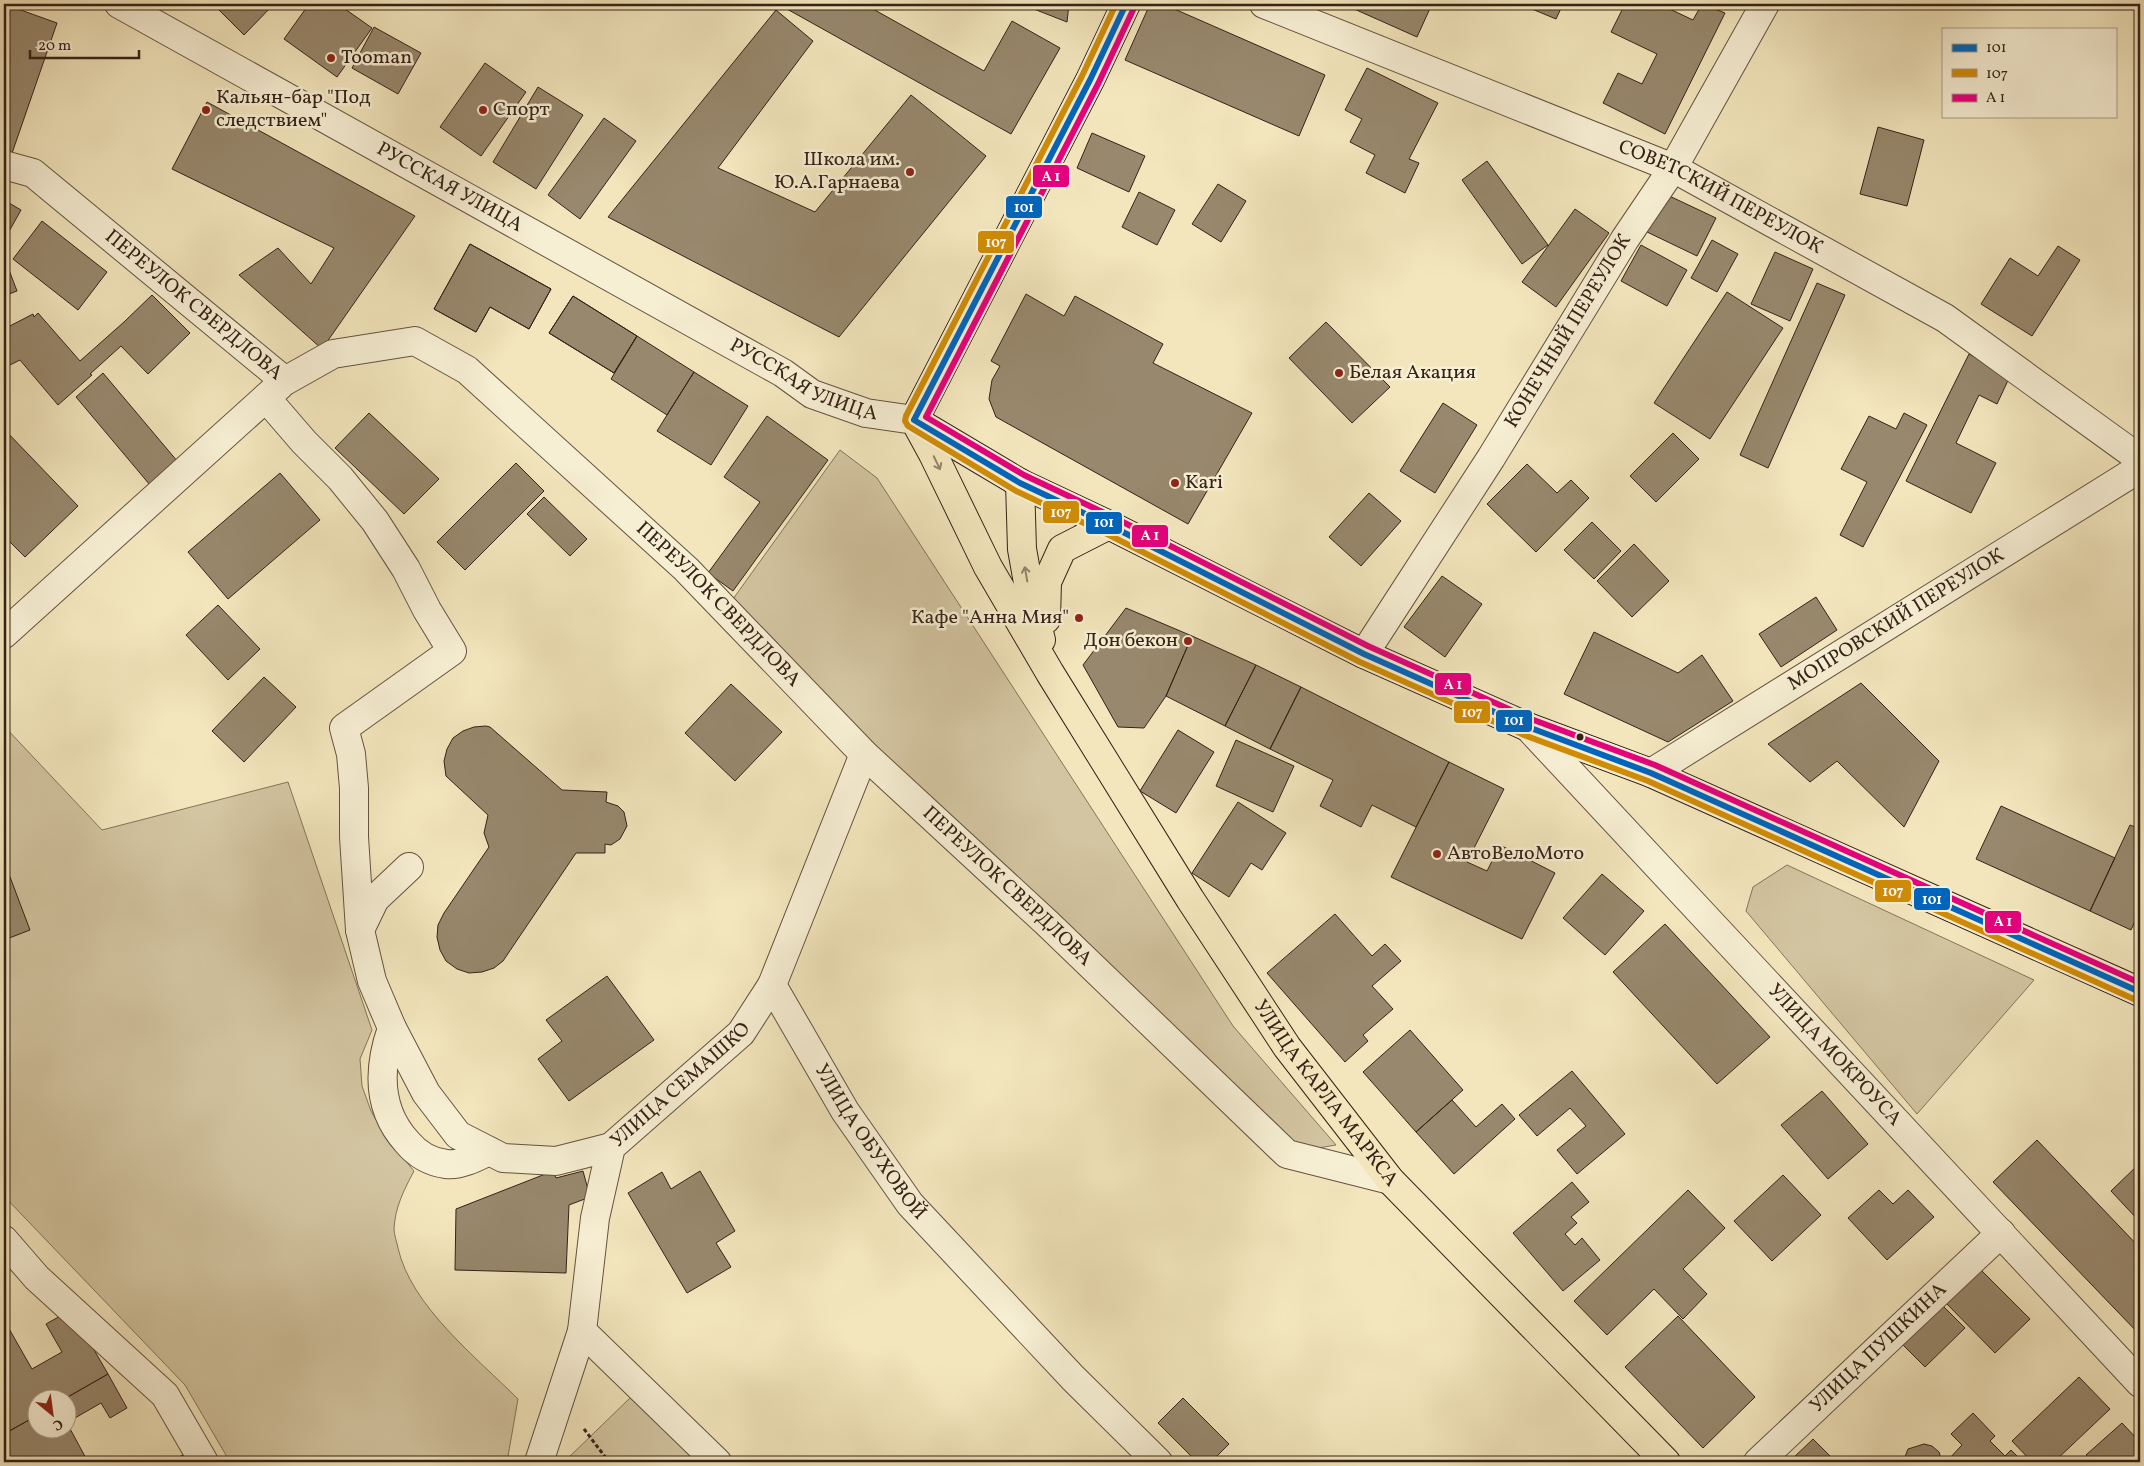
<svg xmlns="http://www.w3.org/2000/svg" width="2144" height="1466" font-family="Vollkorn,serif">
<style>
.green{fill:#d3c5a1;stroke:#84745c}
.building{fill:#98886d;stroke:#352217}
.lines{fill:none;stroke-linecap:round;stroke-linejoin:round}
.minor-casing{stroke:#645340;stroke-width:30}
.major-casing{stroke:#352217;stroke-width:30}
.path{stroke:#352217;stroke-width:3;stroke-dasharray:4 2.5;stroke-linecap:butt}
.minor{stroke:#f7efd4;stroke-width:28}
.major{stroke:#f3e6bd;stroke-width:28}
.bus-1-casing{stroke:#f7efd4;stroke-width:10}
.bus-2-casing{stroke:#f7efd4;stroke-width:10}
.bus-3-casing{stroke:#f7efd4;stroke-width:10}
.bus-1{stroke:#0065bd;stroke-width:6}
.bus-2{stroke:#d08c05;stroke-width:6}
.bus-3{stroke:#e5007d;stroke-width:6}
.oneway{stroke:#94846a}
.poi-dot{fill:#8f2418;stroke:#f7efd4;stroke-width:2}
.bus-dot{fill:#352217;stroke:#f7efd4;stroke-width:2}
.labels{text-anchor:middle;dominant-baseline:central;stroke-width:5;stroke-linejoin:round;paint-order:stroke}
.poi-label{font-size:20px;fill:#352217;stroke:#f7efd4;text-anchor:start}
.street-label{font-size:20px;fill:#352217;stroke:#f7efd4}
.line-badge{stroke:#f7efd4;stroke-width:2}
.badge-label{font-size:14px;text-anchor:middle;font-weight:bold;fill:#fff}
</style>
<rect width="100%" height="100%" fill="#f3e6bd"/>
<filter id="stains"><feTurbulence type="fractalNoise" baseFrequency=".004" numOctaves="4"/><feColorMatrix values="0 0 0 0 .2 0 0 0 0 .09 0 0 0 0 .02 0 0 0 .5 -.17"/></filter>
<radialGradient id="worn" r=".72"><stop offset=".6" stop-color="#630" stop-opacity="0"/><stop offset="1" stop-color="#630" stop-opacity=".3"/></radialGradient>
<path class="green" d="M840 450 877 478 1233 1026 1336 1145 1300 1151 728 606Z
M4 726 102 830 288 782 372 1030 360 1059 362 1086 371 1111 386 1137 414 1171C404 1190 395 1207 394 1229 394 1235 397 1242 398 1248 411 1306 476 1357 518 1399L507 1462H230L185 1385 4 1196Z
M1787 865 2034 980 1917 1114 1746 911 1753 887Z
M632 1396 699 1462H564Z"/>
<path class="building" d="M4 4 57 23 10 159 4 156Z
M213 4H274L244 35Z
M309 4H338L372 28 337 77 284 39Z
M778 4H864L984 71 1012 21 1060 48 1011 134Z
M1021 4H1069L1067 22Z
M1150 4H1163L1325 75 1299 136 1125 60Z
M1343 4H1432L1417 37Z
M1520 4H1563L1556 19Z
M1625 4H1659L1693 20 1702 4 1725 13 1665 134 1603 103 1618 73 1642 84 1657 54 1611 32Z
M776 10 813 41 718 168 815 212 911 95 986 156 839 337 608 217Z
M374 27 421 53 398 94 352 68Z
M485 63 526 92 481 156 440 127Z
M1367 68 1438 103 1409 159 1419 163 1405 193 1366 173 1375 155 1350 142 1362 119 1345 110Z
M538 87 583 115 536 189 493 162Z
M207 102 415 216 322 349 239 275 278 248 311 284 334 248 172 169Z
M604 118 636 141 580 219 548 195Z
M1878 127 1924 140 1907 206 1860 194Z
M1092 133 1145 156 1129 192 1077 168Z
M1487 161 1548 245 1522 264 1462 180Z
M1218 184 1246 201 1221 242 1192 224Z
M1139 192 1175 210 1157 245 1122 227Z
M1663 193 1716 218 1697 256 1645 231Z
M4 200 21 210 7 235 4 234Z
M1575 209 1609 233 1556 307 1522 282Z
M42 221 107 272 78 310 13 259Z
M1712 240 1738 254 1717 292 1691 278Z
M470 244 551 289 529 329 490 307 476 332 434 309Z
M470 244 551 289 529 329 490 307 476 332 434 309Z
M1641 245 1687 270 1667 306 1621 281Z
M2058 246 2080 260 2032 336 1981 304 2010 258 2038 276Z
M1775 252 1813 269 1790 321 1751 304Z
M4 257 17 291 4 296Z
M1817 283 1845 295 1768 468 1740 455Z
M1727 292 1783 328 1710 439 1654 403Z
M1026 294 1064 316 1075 296 1163 344 1153 363 1252 413 1188 524 996 417 989 399 992 380 1000 366 991 361Z
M152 295 190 333 148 374 121 346 90 374 92 375 58 405 20 360 4 368V329L33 314 34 317 38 313 80 361 124 322Z
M573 296 637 336 614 373 549 333Z
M573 296 637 336 614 373 549 333Z
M1326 322 1390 387 1352 423 1289 358Z
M637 336 694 372 667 415 611 379Z
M1969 354 2011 374 1997 404 1979 395 1956 443 1996 463 1971 513 1906 481Z
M694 372 748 406 711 465 657 431Z
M103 373 178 462 150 485 76 397Z
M1443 403 1477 425 1435 493 1400 471Z
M369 413 439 479 404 514 335 448Z
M1904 413 1927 425 1863 547 1840 535 1867 482 1841 469 1869 416 1896 429Z
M767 416 828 460 733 591 708 573 760 502 724 477Z
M4 429 78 506 25 557 4 536Z
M1673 433 1699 459 1656 502 1630 476Z
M516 463 544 491 465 570 437 542Z
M1527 464 1557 493 1571 480 1589 498 1536 552 1487 504Z
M280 473 320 520 228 599 188 552Z
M1369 493 1401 521 1361 566 1329 537Z
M544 497 587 539 570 556 527 514Z
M1592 522 1621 551 1594 579 1564 550Z
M1634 544 1669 581 1632 617 1597 581Z
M1442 576 1482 604 1445 657 1404 627Z
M1816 597 1837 630 1781 667 1759 634Z
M218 605 260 649 228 680 186 635Z
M1126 608 1192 636 1166 696 1144 728 1118 727 1083 665Z
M1594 632 1678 673 1702 655 1733 701 1668 742 1564 694Z
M1192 636 1256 665 1225 726 1166 696Z
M1256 665 1301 687 1270 749 1225 726Z
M264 677 296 707 244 762 212 731Z
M1861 683 1939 761 1904 827 1837 761 1810 782 1768 744Z
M731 684 782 732 735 781 685 733Z
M1301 687 1449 762 1416 827 1372 805 1361 827 1320 806 1333 780 1270 749Z
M486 726 490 727 562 790 607 792 606 802 618 806 624 812 627 826 620 839 611 845 605 844V853H576L503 961 494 968 482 972 469 973 457 969 446 961 440 950 437 937 438 925 444 913 489 847 484 833 488 815 446 776 444 761 447 749 453 738 463 731 474 727Z
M1178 730 1214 752 1176 813 1140 791Z
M1236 740 1294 766 1273 812 1216 786Z
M1449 762 1504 789 1467 862 1487 871 1500 845 1555 873 1522 939 1391 877Z
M1238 802 1286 833 1262 870 1251 863 1229 897 1192 873Z
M2001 806 2115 858 2090 911 1976 859Z
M2130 825 2140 829V910L2131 930 2090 911Z
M4 861 30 930 4 940Z
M1602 874 1644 911 1605 955 1563 918Z
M1335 914 1372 956 1385 944 1401 961 1372 986 1393 1009 1363 1035 1368 1041 1345 1062 1267 973Z
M1665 924 1770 1037 1717 1084 1613 972Z
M607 976 654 1040 569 1101 538 1059 562 1041 546 1020Z
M1410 1030 1463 1090 1416 1132 1363 1072Z
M1572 1071 1625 1134 1577 1174 1557 1150 1586 1126 1570 1108 1537 1136 1519 1115Z
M1822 1091 1868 1144 1828 1179 1781 1125Z
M1452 1100 1476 1127 1502 1104 1515 1119 1454 1174 1416 1132Z
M2037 1140 2140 1248V1335L1993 1182Z
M2140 1163V1222L2111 1191Z
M553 1171 556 1178 583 1171 590 1197 569 1205 566 1273 455 1270 456 1209Z
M700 1171 735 1231 716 1243 731 1267 687 1293 628 1193 662 1172 671 1189Z
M1783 1175 1821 1215 1772 1261 1734 1221Z
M1572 1182 1589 1202 1571 1217 1577 1223 1565 1234 1575 1245 1582 1238 1600 1260 1563 1291 1513 1233Z
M1688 1190 1725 1228 1683 1269 1707 1294 1683 1319 1654 1289 1607 1335 1574 1301Z
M1879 1190 1893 1204 1908 1190 1934 1217 1887 1260 1848 1218Z
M1981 1270 2030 1319 1995 1353 1946 1303Z
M1943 1306 1965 1328 1925 1367 1903 1345Z
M71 1310 108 1374 66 1398H38V1415L4 1434V1320L32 1369 62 1352 46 1324Z
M1678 1316 1755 1397 1703 1448 1625 1367Z
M108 1374 127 1408 110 1418 101 1403 68 1422V1398H66Z
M2079 1377 2110 1409 2054 1462H2032L2012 1441Z
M1183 1398 1229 1444 1211 1462H1197L1158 1423Z
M1973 1413 1995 1436 1990 1441 2005 1456 2011 1450 2023 1462H1946L1962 1445 1951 1434Z
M38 1415V1428H68V1425L88 1462H4V1434Z
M2122 1423 2140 1442V1462H2093L2086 1455Z
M1813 1439 1836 1462H1789Z
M1924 1444 1932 1446 1939 1452 1942 1462H1903L1908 1449Z
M188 1452 193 1462H170Z"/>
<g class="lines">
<g class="minor-casing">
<g id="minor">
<path id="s1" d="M119 4 783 373 812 394 866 413 914 420"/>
<path id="s2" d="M1264 4 1673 168 1945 318 2140 459"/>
<path id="s3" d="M4 165 33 173 285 381 333 354 415 341 467 370 686 569 864 754 1047 923 1287 1154 1390 1180"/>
<path d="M266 398 304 442 340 478 375 521 406 569 427 610 452 651 344 728 351 754 354 788V837L360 930 372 981 392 1028 426 1093 458 1135 503 1158 556 1161 611 1147"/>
<path d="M4 634 280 385"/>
<path id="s4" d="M1364 654 1491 458 1625 239 1673 168 1765 4"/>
<path id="s5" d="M1528 727 2140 1383"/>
<path id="s6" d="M864 754 772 985 845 1111 910 1204 1073 1378 1158 1462"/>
<path id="s7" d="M1651 773 2140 468"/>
<path d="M360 930 375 899 409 867"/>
<path d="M392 1028C378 1068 377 1109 407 1142 417 1154 430 1162 446 1164 460 1166 477 1157 489 1151"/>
<path d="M4 1240 37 1278 165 1395 204 1462"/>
<path d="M539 1462 582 1331"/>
<path id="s8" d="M717 1462 582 1331 595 1218 611 1147 741 1033 772 985"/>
<path id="s9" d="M1758 1462 2001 1233"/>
</g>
</g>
<g class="major-casing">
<g id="major">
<path d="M914 420 1020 483 1109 525 1364 654 1528 727 1651 773 2140 992"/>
<path d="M914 420 1090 80 1126 4"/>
<path id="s10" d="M915 421 933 454 988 567 1050 673 1190 899 1287 1047 1390 1180 1666 1462"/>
<path d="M1020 483 1022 549 1032 605 1041 640"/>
<path d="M1046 619 1047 582 1062 549 1109 525"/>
</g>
</g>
<path class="path" d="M584 1429 609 1462"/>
<use href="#minor" class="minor"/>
<use href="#major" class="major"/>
<g class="bus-1-casing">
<path id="bus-1" d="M1126 4 1090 80 914 420 1020 483 1109 525 1364 654 1528 727 1651 773 2140 992"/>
</g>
<g class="bus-2-casing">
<path id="bus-2" d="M1116 4 1082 76 906 416 905 421 908 426 1016 491 1105 533 1360 662 1524 735 1648 781 2136 1000"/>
</g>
<g class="bus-3-casing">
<path id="bus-3" d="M1134 8 1098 84 926 417 1024 475 1113 517 1368 646 1531 719 1655 765 2140 983"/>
</g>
<use href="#bus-1" class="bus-1"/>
<use href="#bus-2" class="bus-2"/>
<use href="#bus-3" class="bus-3"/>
</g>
<defs><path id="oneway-shaft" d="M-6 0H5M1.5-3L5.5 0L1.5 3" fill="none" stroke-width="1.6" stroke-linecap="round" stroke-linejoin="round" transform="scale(1.25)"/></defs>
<g class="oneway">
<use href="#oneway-shaft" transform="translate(937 463) rotate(64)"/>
<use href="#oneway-shaft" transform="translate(1026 574) rotate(-100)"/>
</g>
<g class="poi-dot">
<circle cx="331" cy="58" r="5"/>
<circle cx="206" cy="110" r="5"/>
<circle cx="483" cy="110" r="5"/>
<circle cx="910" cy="172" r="5"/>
<circle cx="1339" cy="373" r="5"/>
<circle cx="1175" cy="483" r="5"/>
<circle cx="1079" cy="618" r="5"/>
<circle cx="1188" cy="641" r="5"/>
<circle cx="1437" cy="854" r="5"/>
</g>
<circle class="bus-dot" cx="1580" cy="737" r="4.5"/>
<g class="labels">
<g class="poi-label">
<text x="341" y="58">Tooman</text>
<text x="216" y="98">Кальян-бар "Под<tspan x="216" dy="23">следствием"</tspan></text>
<text x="493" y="110">Спорт</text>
<text x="900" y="160" text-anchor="end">Школа им.<tspan x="900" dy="23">Ю.А.Гарнаева</tspan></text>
<text x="1349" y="373">Белая Акация</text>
<text x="1185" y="483">Kari</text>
<text x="1069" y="618" text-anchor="end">Кафе "Анна Мия"</text>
<text x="1178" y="641" text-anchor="end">Дон бекон</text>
<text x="1447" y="854">АвтоВелоМото</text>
</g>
<g class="street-label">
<text stroke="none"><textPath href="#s1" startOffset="378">РУССКАЯ УЛИЦА</textPath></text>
<text stroke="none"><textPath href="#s2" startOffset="496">СОВЕТСКИЙ ПЕРЕУЛОК</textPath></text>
<text stroke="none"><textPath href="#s3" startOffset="238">ПЕРЕУЛОК СВЕРДЛОВА</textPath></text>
<text stroke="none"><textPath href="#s4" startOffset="382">КОНЕЧНЫЙ ПЕРЕУЛОК</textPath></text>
<text stroke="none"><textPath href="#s1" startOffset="782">РУССКАЯ УЛИЦА</textPath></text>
<text stroke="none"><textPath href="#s3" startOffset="898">ПЕРЕУЛОК СВЕРДЛОВА</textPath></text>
<text stroke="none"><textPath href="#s7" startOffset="289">МОПРОВСКИЙ ПЕРЕУЛОК</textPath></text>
<text stroke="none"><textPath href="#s3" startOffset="1302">ПЕРЕУЛОК СВЕРДЛОВА</textPath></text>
<text stroke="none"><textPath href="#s5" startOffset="449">УЛИЦА МОКРОУСА</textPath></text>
<text stroke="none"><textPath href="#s8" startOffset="468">УЛИЦА СЕМАШКО</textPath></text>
<text stroke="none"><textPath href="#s10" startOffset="789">УЛИЦА КАРЛА МАРКСА</textPath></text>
<text stroke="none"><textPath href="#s6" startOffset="434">УЛИЦА ОБУХОВОЙ</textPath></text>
<text stroke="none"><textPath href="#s9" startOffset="166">УЛИЦА ПУШКИНА</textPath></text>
</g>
</g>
<g class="line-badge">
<rect x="1032" y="164" width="38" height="24" rx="5" fill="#e5007d"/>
<rect x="1005" y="195" width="38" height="24" rx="5" fill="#0065bd"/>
<rect x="977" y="230" width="38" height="24" rx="5" fill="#d08c05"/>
<rect x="1042" y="500" width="38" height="24" rx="5" fill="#d08c05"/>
<rect x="1085" y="511" width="38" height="24" rx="5" fill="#0065bd"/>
<rect x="1131" y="524" width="38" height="24" rx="5" fill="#e5007d"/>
<rect x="1434" y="672" width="38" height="24" rx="5" fill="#e5007d"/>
<rect x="1453" y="700" width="38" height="24" rx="5" fill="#d08c05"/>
<rect x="1495" y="709" width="38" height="24" rx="5" fill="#0065bd"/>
<rect x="1874" y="879" width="38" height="24" rx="5" fill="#d08c05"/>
<rect x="1913" y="887" width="38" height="24" rx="5" fill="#0065bd"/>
<rect x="1984" y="910" width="38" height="24" rx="5" fill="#e5007d"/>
</g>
<g class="badge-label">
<text x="1051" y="181">A 1</text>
<text x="1024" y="212">101</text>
<text x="996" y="247">107</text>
<text x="1061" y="517">107</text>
<text x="1104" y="527">101</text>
<text x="1150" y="540">A 1</text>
<text x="1453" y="689">A 1</text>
<text x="1472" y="717">107</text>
<text x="1514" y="725">101</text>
<text x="1893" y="896">107</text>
<text x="1932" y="904">101</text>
<text x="2003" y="926">A 1</text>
</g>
<rect width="2144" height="1466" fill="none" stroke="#f3e6bd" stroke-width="20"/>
<rect x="5" y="5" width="2134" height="1456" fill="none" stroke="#352217" stroke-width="2.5"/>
<rect x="10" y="10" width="2124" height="1446" fill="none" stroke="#352217"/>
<rect x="1942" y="28" width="175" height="90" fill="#f7efd4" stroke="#a99d88"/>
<rect x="1952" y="44" width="25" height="8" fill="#0065bd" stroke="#a99d88"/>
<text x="1986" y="52" font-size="15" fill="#352217">101</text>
<rect x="1952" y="69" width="25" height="8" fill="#d08c05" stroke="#a99d88"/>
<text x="1986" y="78" font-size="15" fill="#352217">107</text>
<rect x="1952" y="94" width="25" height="8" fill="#e5007d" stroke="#a99d88"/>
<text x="1986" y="102" font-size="15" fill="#352217">A 1</text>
<g transform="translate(52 1414) rotate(151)"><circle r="24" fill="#f7efd4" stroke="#a99d88"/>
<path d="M0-4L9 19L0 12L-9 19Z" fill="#8f2418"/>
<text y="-8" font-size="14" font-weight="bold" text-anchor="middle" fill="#352217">С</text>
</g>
<path d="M30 50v8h109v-8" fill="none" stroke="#352217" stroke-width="2.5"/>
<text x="38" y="50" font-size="15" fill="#352217" stroke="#f7efd4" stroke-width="4" paint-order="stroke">20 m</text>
<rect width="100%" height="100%" filter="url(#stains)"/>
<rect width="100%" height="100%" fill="url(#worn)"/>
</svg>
